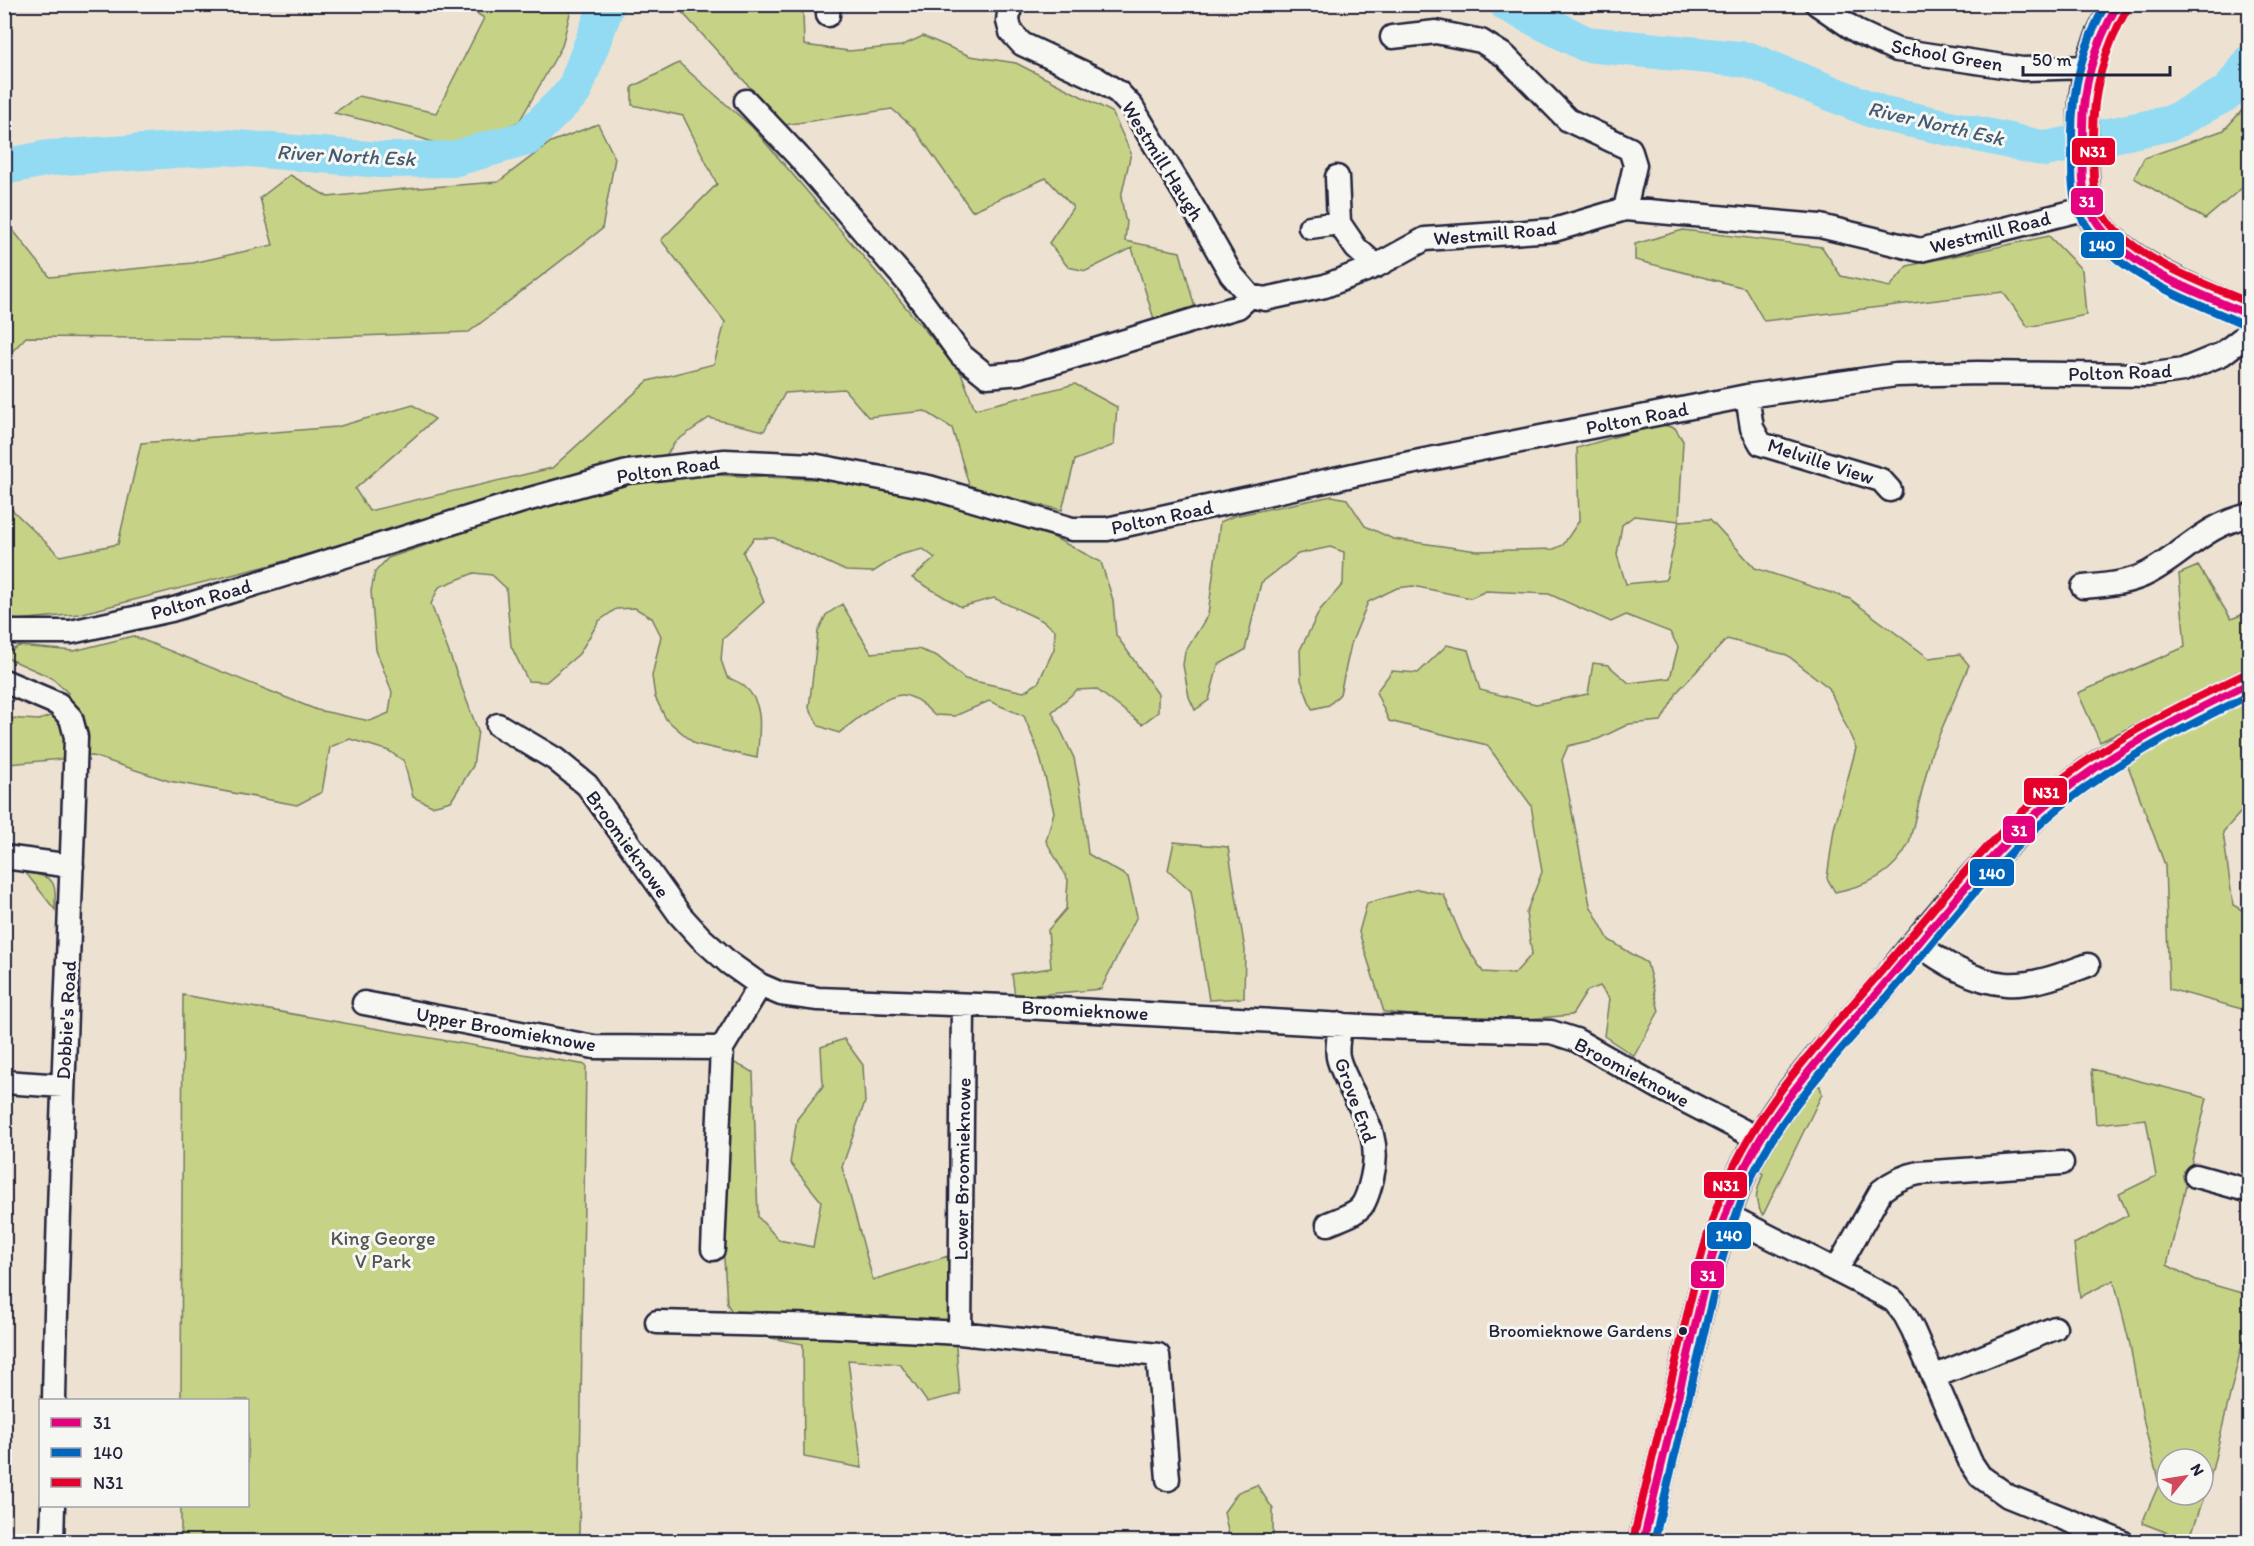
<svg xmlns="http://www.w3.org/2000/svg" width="2254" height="1546" font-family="Itim,sans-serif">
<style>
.green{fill:#c6d387;stroke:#747a61;stroke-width:1.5;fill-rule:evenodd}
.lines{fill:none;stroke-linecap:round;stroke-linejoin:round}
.river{stroke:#92dbf3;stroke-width:36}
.minor-casing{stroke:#22223b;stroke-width:27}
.major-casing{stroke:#22223b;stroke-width:33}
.minor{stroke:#f6f6f2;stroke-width:22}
.major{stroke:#f6f6f2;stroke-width:28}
.bus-1-casing{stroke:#f6f6f2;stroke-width:12}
.bus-2-casing{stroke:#f6f6f2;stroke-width:12}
.bus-3-casing{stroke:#f6f6f2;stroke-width:12}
.bus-1{stroke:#e5007d;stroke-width:8}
.bus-2{stroke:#0065bd;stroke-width:8}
.bus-3{stroke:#e4002b;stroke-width:8}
.bus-dot{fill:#22223b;stroke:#f6f6f2;stroke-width:2}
.labels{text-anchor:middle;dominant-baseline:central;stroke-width:6;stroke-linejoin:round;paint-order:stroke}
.bus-label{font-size:18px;fill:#22223b;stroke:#f6f6f2;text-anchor:end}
.street-label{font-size:20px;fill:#22223b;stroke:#f6f6f2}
.park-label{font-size:20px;fill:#535752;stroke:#f6f6f2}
.water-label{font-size:21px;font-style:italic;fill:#445a72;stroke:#f6f6f2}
.line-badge{stroke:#f6f6f2;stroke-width:2}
.badge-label{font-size:16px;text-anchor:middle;font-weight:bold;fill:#fff}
</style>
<rect width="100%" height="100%" fill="#ede2d2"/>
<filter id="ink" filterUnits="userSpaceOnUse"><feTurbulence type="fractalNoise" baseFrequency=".0167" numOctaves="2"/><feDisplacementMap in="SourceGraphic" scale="12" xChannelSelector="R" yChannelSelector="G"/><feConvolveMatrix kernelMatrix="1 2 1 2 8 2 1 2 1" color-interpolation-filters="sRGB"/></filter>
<g filter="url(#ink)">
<path class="green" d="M748 4 803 12 804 45 849 51 901 46 923 36 970 56 1016 63 1112 112 1131 153 1121 197 1125 219 1127 221 1125 241 1180 252 1195 308 1154 319 1132 248 1086 271 1068 267 1049 243 1073 207 1046 178 972 211 914 128 892 109 784 125 681 11 687 5Z
M464 5H572L562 46 519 122 448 147 368 121 334 113 359 96 436 113 484 18Z
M679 63 752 127 872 267 961 373 975 409 1075 384 1117 407 1114 445 1075 460 1062 510 970 488 952 428 925 411 868 417 844 389 785 393 764 431 709 418 675 442 665 457 469 506 271 565 79 614 18 620 5 618 4 502 60 556 118 544 141 443 337 427 413 405 435 419 355 489 369 511 552 468 648 381 714 364 725 322 661 240 717 184 683 116 632 105V87Z
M2249 103V182L2205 219 2134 178 2144 158 2224 130Z
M598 124 615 158 602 229 469 332 275 339 26 337 5 359V220L50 277 193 263 273 245 260 198 290 175 328 197 405 189 498 182 551 142Z
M1683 230 1822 247 1841 276 1890 287 1907 266 2049 236 2082 270 2086 315 2028 327 2003 292 1764 321 1745 288 1635 260V244Z
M1659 424 1675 428 1683 441 1679 521 1710 519 1755 568 1850 599 1929 658 1960 654 1969 665 1931 754 1909 843C1893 875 1868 885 1835 892L1827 878 1834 829 1856 748 1829 688 1787 655 1727 639 1678 691 1661 721 1629 724 1598 739 1568 746 1562 760 1590 905 1609 940 1647 963 1659 1011 1634 1056 1604 1036 1609 999 1600 986 1587 991 1572 1015 1482 1023 1384 1012 1359 932 1367 903 1418 889 1444 895 1463 941 1483 972 1514 974 1532 954 1526 913 1542 872 1531 805 1487 745 1389 721 1376 692 1392 671 1418 673 1447 645 1468 650 1480 690 1536 704 1588 694 1593 663 1608 665 1629 683 1670 678 1678 647 1670 632 1626 615 1611 622 1549 594 1486 591 1471 598 1413 586 1397 588 1368 602 1351 644 1340 694 1329 705 1312 709 1301 680 1300 650 1320 610 1343 584 1344 552 1330 547 1298 554 1261 583 1245 650 1218 665 1209 700 1195 710 1189 697 1183 665 1185 652 1208 615 1220 522 1234 516 1332 496 1347 499 1365 526 1393 539 1477 551 1554 549 1563 545 1579 521 1577 448ZM1634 516 1679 521 1666 580 1626 584 1617 555 1622 525Z
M715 475 837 480 927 498 1053 537 1101 562 1113 600 1116 635 1158 694V712L1142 724 1096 689 1077 690 1052 712 1074 758 1082 800 1088 854 1128 877 1137 916 1101 989 1015 997 1012 974 1051 968 1048 930 1066 909 1068 880 1046 841 1054 812 1039 753 1024 716 989 701 955 716 934 715C925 706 917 697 903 695 887 693 852 723 839 733L819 726 809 708 818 631 826 615 842 604 871 653 918 649 937 656 965 679 1024 692 1038 683 1054 649 1055 630 1041 620 994 598 961 607 912 578 935 558 923 549 899 555 873 572 846 571 774 538H754L743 552 764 602 723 639 721 660 727 677C732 680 740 682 744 686 766 704 759 734 757 758L695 744 666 719 655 697 652 676 661 636 652 618 635 608 616 609 599 621 579 654 546 682 528 681 511 646 506 588 492 575 474 573 439 587 431 604 478 731 473 766 451 801 432 806 413 797 404 761 389 751 350 739 330 747 322 792 297 805 169 781 93 756 9 764 5 759V718L39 720 56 714 68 693 52 678 5 657V654L19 646 74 651 133 636 317 710 370 721 389 713 392 692 376 650 371 591 375 572 388 558 606 485Z
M2198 566 2231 619 2249 612V669L2100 742 2078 693 2185 647 2179 574Z
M2249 699V803L2223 832 2233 905 2249 914V1011L2169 989 2165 865 2127 763Z
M1174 842 1228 847 1245 950 1244 998 1209 1000 1191 891 1168 870Z
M26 873C56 876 56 882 55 910Z
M183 995 586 1065 579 1541H181V1506H248V1400H181Z
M844 1039 863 1065 865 1102 842 1167 873 1280 948 1256 960 1394 927 1402 900 1364 848 1360 862 1468 804 1457 803 1344 745 1333 727 1304 712 1077 733 1062 753 1072 758 1217 779 1240 813 1247 821 1201 790 1163 797 1119 823 1086 821 1047Z
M2092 1069 2207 1098 2167 1265 2196 1280 2249 1295 2250 1311 2210 1479 2189 1541 2142 1523 2159 1484 2144 1423 2130 1345 2114 1280 2080 1297 2074 1244 2128 1215 2119 1194 2156 1176 2146 1119 2096 1124ZM2167 1459H2203V1495H2167Z
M1812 1086H1820L1822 1094 1763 1215C1752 1200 1757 1190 1763 1174L1758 1170 1767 1151Z
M1257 1485 1273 1509V1541H1230L1224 1512 1238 1492Z"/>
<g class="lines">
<path class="river" d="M1507 4 1586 44 1749 60 1880 113 2046 149 2171 123 2229 92 2250 62
M4 167 49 158 225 147 381 160 453 159 527 138 574 91 607 4"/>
<g class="minor-casing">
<path id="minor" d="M1010 4 1008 21 1011 32 1022 44 1097 79 1118 92 1132 107 1194 209 1231 274 1250 296
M1817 4 1858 32 1897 50 2022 69 2088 67
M828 15 829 4
M1392 37 1436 32 1481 41 1505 56 1568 120 1630 149 1635 165 1625 209
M746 101 798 156 910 285 961 355 987 376 1020 373 1217 313 1238 307 1250 296 1265 299 1325 286 1376 266 1425 239 1554 230 1625 209 1820 226 1920 250 2088 208
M1337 177 1339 223 1356 248 1376 266
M1310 227 1339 223
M1747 396 1752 428 1761 444 1881 480 1890 490
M2083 587C2105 585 2131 583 2150 572 2186 552 2205 525 2250 515
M4 632H71L171 610 519 502 627 472 725 461 812 465 929 487 1072 529H1107L1380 469 1747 396 1896 375 1978 373 2148 375 2183 370 2222 354 2244 337 2250 326
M4 681 58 704 71 718 76 737C69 958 58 1179 54 1400
M498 725 555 759 587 785 680 915 701 938 729 963 760 985 781 994 818 999 1004 1006 1381 1027 1551 1032 1576 1040 1662 1089 1759 1139
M4 857 72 866
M1917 943C1941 962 1975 982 2006 984 2034 986 2063 974 2088 965
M364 1003 594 1047 722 1048 760 985
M4 1082 63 1086
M2196 1176 2250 1191
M1725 1214 1882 1294 1894 1301 1905 1315 1913 1330 1970 1461 1980 1476 2008 1496 2122 1542
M1328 1224C1359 1211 1364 1213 1372 1178 1381 1140 1367 1120 1350 1087 1346 1077 1340 1067 1338 1057 1336 1046 1339 1035 1341 1024
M713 1249 722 1048
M1837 1269 1881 1191C1893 1181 1904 1176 1919 1173L2062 1163
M657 1322 829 1326 960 1333 1158 1355 1168 1479
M960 1333 963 1005
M1933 1377 2055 1328
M52 1542 53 1506"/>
</g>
<g class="major-casing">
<path id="major" d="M2118 4C2090 49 2081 87 2083 140 2084 158 2082 192 2089 208 2108 261 2202 293 2250 315
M1643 1542C1659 1475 1675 1409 1691 1343 1705 1284 1718 1224 1744 1169 1777 1100 1830 1046 1880 989 1893 974 1905 957 1918 942 1955 896 1995 852 2038 812 2099 757 2176 719 2250 683"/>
</g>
<use href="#minor" class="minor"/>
<use href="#major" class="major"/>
<g class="bus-1-casing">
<path id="bus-1" d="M2118 4C2094 46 2082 87 2083 135 2083 158 2080 187 2089 208 2114 265 2197 292 2250 315
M1643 1542C1659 1475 1675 1409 1691 1343 1703 1291 1715 1239 1735 1189 1767 1111 1826 1052 1880 989 1932 929 1979 865 2038 812 2100 757 2175 720 2250 683"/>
</g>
<g class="bus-2-casing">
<path id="bus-2" d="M2106 4C2082 46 2072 88 2072 135 2073 160 2069 190 2079 212 2106 273 2190 300 2246 325
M1654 1542C1670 1476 1685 1411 1701 1346 1713 1295 1724 1243 1744 1194 1775 1118 1833 1059 1887 997 1939 937 1986 872 2046 819 2106 766 2178 730 2250 695"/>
</g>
<g class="bus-3-casing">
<path id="bus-3" d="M2127 9C2104 50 2093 89 2093 136 2094 157 2092 180 2097 200 2113 253 2204 283 2250 303
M1633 1540C1648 1475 1664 1410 1680 1345 1693 1290 1704 1235 1726 1184 1759 1106 1817 1045 1872 982 1925 921 1972 857 2032 803 2095 748 2170 710 2245 674"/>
</g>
<use href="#bus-1" class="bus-1"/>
<use href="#bus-2" class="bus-2"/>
<use href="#bus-3" class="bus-3"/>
</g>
</g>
<circle class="bus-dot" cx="1683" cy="1331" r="5"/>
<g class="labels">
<g class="bus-label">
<text x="1672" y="1331">Broomieknowe Gardens</text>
</g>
<g class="street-label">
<text transform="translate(1947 55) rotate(10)">School Green</text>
<text transform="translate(1163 161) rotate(58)">Westmill Haugh</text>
<text transform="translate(1990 232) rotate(-14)">Westmill Road</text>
<text transform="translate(1495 233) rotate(-5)">Westmill Road</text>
<text transform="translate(2120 372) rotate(-2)">Polton Road</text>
<text transform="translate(1637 418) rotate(-11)">Polton Road</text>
<text transform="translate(1821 461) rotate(18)">Melville View</text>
<text transform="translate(668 469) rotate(-8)">Polton Road</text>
<text transform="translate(1162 517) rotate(-12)">Polton Road</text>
<text transform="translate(201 599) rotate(-16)">Polton Road</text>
<text transform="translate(628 844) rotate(54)">Broomieknowe</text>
<text transform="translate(1085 1010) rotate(3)">Broomieknowe</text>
<text transform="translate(66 1020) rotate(-87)">Dobbie's Road</text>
<text transform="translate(506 1029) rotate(10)">Upper Broomieknowe</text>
<text transform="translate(1632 1072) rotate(28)">Broomieknowe</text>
<text transform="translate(1356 1100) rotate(70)">Grove End</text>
<text transform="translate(962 1169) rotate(-89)">Lower Broomieknowe</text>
</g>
<g class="park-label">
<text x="383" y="1238">King George<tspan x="383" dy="23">V Park</tspan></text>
</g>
<g class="water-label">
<text transform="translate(1936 123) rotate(13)">River North Esk</text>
<text transform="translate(346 155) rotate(3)">River North Esk</text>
</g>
</g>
<g class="line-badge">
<rect x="2071" y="137" width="45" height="29" rx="6" fill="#e4002b"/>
<rect x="2070" y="187" width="34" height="29" rx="6" fill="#e5007d"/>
<rect x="2080" y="231" width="45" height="28" rx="6" fill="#0065bd"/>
<rect x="2023" y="777" width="45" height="29" rx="6" fill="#e4002b"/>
<rect x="2002" y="815" width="34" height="29" rx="6" fill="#e5007d"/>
<rect x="1969" y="858" width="46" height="29" rx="6" fill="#0065bd"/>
<rect x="1703" y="1171" width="45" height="28" rx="6" fill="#e4002b"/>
<rect x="1706" y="1221" width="46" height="29" rx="6" fill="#0065bd"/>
<rect x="1690" y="1260" width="35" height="29" rx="6" fill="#e5007d"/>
</g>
<g class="badge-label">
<text x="2093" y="157">N31</text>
<text x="2087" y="207">31</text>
<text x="2102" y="251">140</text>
<text x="2046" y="798">N31</text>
<text x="2019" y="836">31</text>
<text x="1992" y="879">140</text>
<text x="1726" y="1191">N31</text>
<text x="1729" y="1241">140</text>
<text x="1708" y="1281">31</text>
</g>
<rect width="2254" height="1546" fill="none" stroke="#f6f6f2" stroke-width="24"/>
<rect x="12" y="12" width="2230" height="1522" fill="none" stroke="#22223b" stroke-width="2" filter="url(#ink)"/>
<rect x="39" y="1399" width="210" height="108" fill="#f6f6f2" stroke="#a1a1a9" stroke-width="1.5"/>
<rect x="51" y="1418" width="30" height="9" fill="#e5007d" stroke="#a1a1a9" stroke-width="1.5"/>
<text x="93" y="1429" font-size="18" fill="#22223b">31</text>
<rect x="51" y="1448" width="30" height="9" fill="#0065bd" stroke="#a1a1a9" stroke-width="1.5"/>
<text x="93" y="1459" font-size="18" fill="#22223b">140</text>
<rect x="51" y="1478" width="30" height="9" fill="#e4002b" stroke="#a1a1a9" stroke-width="1.5"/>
<text x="93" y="1489" font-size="18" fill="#22223b">N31</text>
<g transform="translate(2185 1477) rotate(60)"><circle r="28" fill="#f6f6f2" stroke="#a1a1a9" stroke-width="1.5"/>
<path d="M0-4.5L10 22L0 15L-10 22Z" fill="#d1495b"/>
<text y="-9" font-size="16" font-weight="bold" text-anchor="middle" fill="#22223b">N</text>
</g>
<path d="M2023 66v9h147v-9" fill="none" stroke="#22223b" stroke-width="3"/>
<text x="2032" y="66" font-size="18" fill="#22223b" stroke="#f6f6f2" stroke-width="4.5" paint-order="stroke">50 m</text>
</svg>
